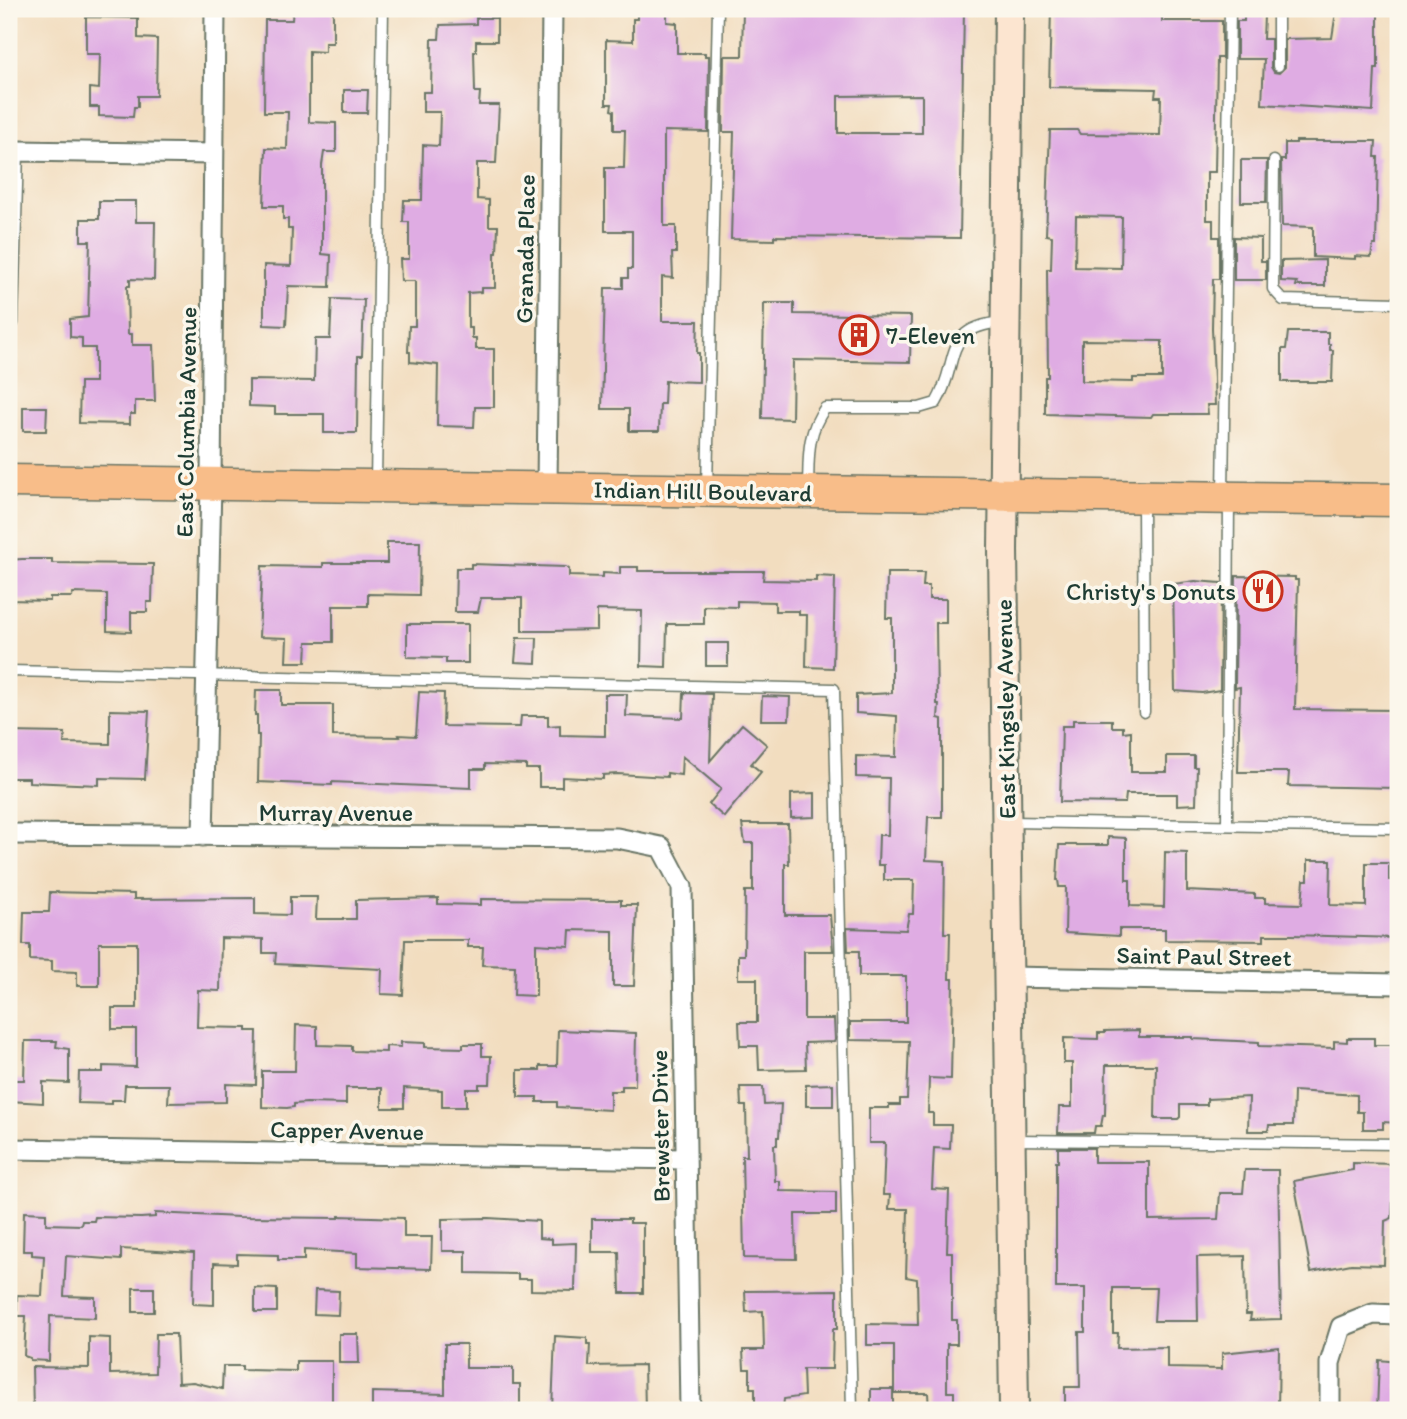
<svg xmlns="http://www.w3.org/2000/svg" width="1407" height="1419" font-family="Itim,sans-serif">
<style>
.building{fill:#dface3;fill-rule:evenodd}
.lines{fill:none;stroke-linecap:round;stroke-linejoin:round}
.lane-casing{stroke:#697565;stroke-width:13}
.street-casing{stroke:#697565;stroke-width:23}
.secondary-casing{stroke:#697565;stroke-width:32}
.primary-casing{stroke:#697565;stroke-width:35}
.lane{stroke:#fff;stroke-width:10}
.street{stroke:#fff;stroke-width:19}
.secondary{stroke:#fce5d0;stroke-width:28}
.primary{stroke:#f8bd89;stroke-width:32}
.labels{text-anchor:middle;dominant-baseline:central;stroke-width:7;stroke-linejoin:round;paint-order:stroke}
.street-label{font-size:24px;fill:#1f3d34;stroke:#fbf7ec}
.poi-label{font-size:24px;fill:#1f3d34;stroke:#fbf7ec;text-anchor:start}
</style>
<rect width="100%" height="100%" fill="#fbf7ec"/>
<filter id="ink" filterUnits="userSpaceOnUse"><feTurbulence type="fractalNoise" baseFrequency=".0143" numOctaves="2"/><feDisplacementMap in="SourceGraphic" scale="14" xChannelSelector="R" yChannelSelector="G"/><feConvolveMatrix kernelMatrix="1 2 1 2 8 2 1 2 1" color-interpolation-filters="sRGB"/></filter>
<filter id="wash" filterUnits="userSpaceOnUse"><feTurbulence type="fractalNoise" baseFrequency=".00686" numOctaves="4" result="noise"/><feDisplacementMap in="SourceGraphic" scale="28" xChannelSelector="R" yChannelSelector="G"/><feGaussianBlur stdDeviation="1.57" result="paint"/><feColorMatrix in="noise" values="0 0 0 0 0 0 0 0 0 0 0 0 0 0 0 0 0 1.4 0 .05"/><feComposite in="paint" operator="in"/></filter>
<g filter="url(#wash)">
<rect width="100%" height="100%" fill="#f2ddbf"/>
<g id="blocks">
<path class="building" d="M293 9H333V43H325V52L309 51V122L336 123V152H324L322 165V254L331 255 330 287 288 286 286 326 264 325V265L291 266 292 229H288V219H283V206H264L266 148 287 149 288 112H264L265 20H292Z
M637 9H667V22L677 23V53H705V56H709L708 132 664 131V226H676V253H672L673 278 662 277V321H698L697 353H699V382L665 381 664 404H660L659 431H629V409H602L605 288H623V278H628V269H632V231H605V168H624L625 130H614V111L611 110 612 104H606V40L633 41V19H637Z
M743 9H964L960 238 774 236V240L731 239 734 132H723L724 56H742ZM922 95V133H838V96Z
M1051 9 1133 12V9H1162V21H1222V58H1217L1215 172H1207V220H1213V237H1219V279H1213L1212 328 1215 405H1207L1208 414H1153L1151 417 1045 414V377H1048L1047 269H1051L1052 236 1046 235 1050 130H1077L1080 134 1160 135 1161 97H1155L1156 89 1049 87ZM1076 216 1122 217 1121 268 1075 267ZM1082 340 1162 341V378H1133V382L1082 381Z
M1344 9H1378V69H1375L1373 111 1262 104 1264 59H1237V21H1244V16H1264L1263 39H1271V67L1274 72 1279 73 1285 67V39L1332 38 1336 12H1343Z
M86 17 138 18V38L157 39 156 96H138V107H134L133 117 99 116V107H90V88L99 89 100 54H86Z
M476 18H497V41H476V51H474L475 92H480L479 105H499L496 163H477V199L489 200V226H498L497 253H495V288H481V292L468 293V328H472V338H476V349H494V407H475L474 427 437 426 438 365 410 362V352H408L409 326H415V281H401L400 259H409V222H403L404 200H422L423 145 439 146 440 112H423V92H431L432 39H439L440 25 476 24Z
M344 90H368L367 113H344Z
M1296 141H1376L1375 157H1378L1376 245H1373L1371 257 1355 256V259L1313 257V227L1282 226 1281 160H1285V143H1296Z
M1241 160H1267L1266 202H1241Z
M99 201H136V222H155L154 280 130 279V286H127L128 334H132V345H153L155 401H135V414H130V424L79 423 80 382H95V348H82V338L70 337V319L88 317 90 241H81V219H99Z
M1234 237 1261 238V261H1266V280H1234Z
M1325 260V286H1296L1297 282 1281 281V261Z
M332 299 364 300 362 356H358L357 433H324V414H275V407L249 406V380L314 381 315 339H330Z
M764 303H794V314L911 316 910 362 793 360 792 419 762 418Z
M1288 332H1328V344H1330V350H1333L1332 382H1282V349H1286Z
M23 407H47L46 431H23Z
M387 542H420L419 595 368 594V606H333V642H307L306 662H286L287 638 259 637 262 566 323 567V563H387Z
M22 559H52V563L153 564 152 602H147V612H131V632L107 631V594L73 593 72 597H50V601L9 600V560Z
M471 564 566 567 569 569V576L603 577V573L620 574V567H638V571H764L763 580 816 581V576L835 577 833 668 806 667 807 615H799V611H775V602L737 601V607L704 606V624H667L666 667 641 666 642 611 597 610V630L551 631H522V598H481L478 612H455L456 568H471Z
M887 573H924L923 586H929V599H946V623H936L937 704H939L938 718 942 719V817H928L926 860 945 861 944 933H950L949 979H953L951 1079 929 1078 928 1113H933V1125H951L950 1149 934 1148 932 1189 949 1190 947 1252H952V1320H957V1344H947V1392H954V1410H929L928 1393H894V1345H867V1324L918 1325 917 1279 906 1277 908 1209H889L890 1195H883L885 1143H869V1108H889V1105H900V1099H907L909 1041 850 1040V1022H906V976H859V951H848L847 928 906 930 909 914H913L914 880H884V865H878L879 835H888L889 778 856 777V756L896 757 897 716 856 713V695L892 693V618H886Z
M1236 576 1295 577V580H1298L1295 709 1398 710V788L1288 786 1289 772H1238L1240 687 1235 688Z
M1195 581 1221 583 1220 690 1202 693 1175 691 1173 584Z
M407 624H468V663H446V658L407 657Z
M517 638H537L536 663 515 662Z
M706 643H728V666H706Z
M256 690H281V705H333V736L400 737 399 735 416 736 419 692 444 693 443 726 520 727 521 716H548V726L560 725V735L605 736V694H627L626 716 683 718 684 693 712 694 710 761 742 724 767 745 751 764 761 772 724 817 709 804 721 789 682 756 681 775 667 773V777L618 774 603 775V779L562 777V787H539V769H526V765L485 764V769H471V788L332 782V785L258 782 259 735H257V715H255Z
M762 696 790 697 789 720H761Z
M110 710 149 711 145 779 99 778V785L29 782V778H9V732L65 733 64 743 110 744Z
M1073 720H1112V727H1123V732L1131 731V772H1167V756H1194V767H1197L1196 804 1177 805V794H1126L1125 803 1060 802 1062 726H1073Z
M815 793V817L791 818V794Z
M742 824H788L789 864H785V915H830L833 951H804V1019H834L835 1040 834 1042 805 1043 806 1069 759 1070 758 1046H740L739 1022H757V979H738V955H744L745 891H753V843H745Z
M1108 837 1126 838V880H1130V906L1164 907 1165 852 1187 853V891L1255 894V898H1265V903L1302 904 1304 880H1308V860H1331L1330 905 1366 906V863H1389V880H1398V938L1292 935H1264V941L1165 940V929H1119V936L1065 933 1066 887H1059L1058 880H1057L1059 845H1108Z
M50 892 134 894V899L255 898V914L290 915V897H317L316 919H356V900L438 898V904L481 905V899L621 900V905H637L634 986H613V931L570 930 569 946 536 944V996L514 995 515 966 482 965 483 947H468V940H405L403 995 381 994 382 969 275 964 276 953H263V939L221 938 220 991 198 990 197 1027 247 1028V1031H257L256 1085 226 1084V1102L168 1103 169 1085H125L124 1100H111V1104L78 1103 79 1072H103V1066L136 1067V1029H112V1008H137V943H99V986H77V972L52 971V961L30 960V945H23L24 912H49Z
M296 1025 317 1026V1045L352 1046V1051L386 1052V1046L401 1047V1042L425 1043V1047L463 1048V1044H482V1056H491L490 1084H479V1089H466V1107H442V1090L404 1088V1108H382V1088H346V1104L307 1103 294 1104V1107L287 1108 262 1107V1071H295Z
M558 1030 636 1033 635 1086H622V1091H610V1110L557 1107V1102H537V1097H518V1070H540V1066H557Z
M1139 1030V1037H1193V1039L1259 1042V1046L1334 1048V1041L1347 1042V1038H1374V1045H1398V1123L1383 1122V1129H1363V1112H1357V1095L1294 1091 1293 1125H1269L1268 1131H1248L1249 1097 1207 1099V1105H1180V1117L1178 1119H1155L1156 1065H1106L1105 1115H1103L1101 1126H1095L1094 1133H1058L1059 1107H1072V1063H1064V1038L1098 1039V1033H1105V1031Z
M25 1041H57L56 1047 69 1049V1083L43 1082V1103L9 1101V1080H24Z
M833 1084V1106H806V1085Z
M740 1087H763L764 1105 781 1104 779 1137H777V1145H774L775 1181H780V1191L836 1192V1214H795L796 1259 744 1258 742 1156H747L746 1106H741Z
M1058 1148H1094V1162H1149V1220L1218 1219 1220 1193H1243L1245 1170H1278L1281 1319 1250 1320 1251 1314H1246L1245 1256 1197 1257 1198 1321H1154L1156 1288H1113V1333H1118L1117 1348 1167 1347V1368L1222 1369V1353L1279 1347 1278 1410H1065V1387H1080L1079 1332H1085V1288H1056V1162H1058Z
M1353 1163 1398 1164V1199L1393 1198 1392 1218 1385 1221 1384 1265 1351 1264 1311 1272 1294 1181 1353 1170Z
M24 1212 46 1213V1224L81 1225 82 1221H94L95 1217 141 1218 155 1217V1213L239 1217 339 1218V1216L404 1218V1237H432L431 1269 357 1267V1253L304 1250V1260H278V1255L237 1254V1264L214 1263V1305L193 1304 194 1253 121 1249V1260L66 1256 64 1296 95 1297V1318L50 1316 49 1361 30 1360V1358L24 1356 26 1316H17V1295L42 1296 44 1256 32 1255V1251H23Z
M488 1218 539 1221V1238L552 1239V1244L576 1243 575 1291 531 1290V1279H518V1274L466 1273V1251H442V1219Z
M592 1219H630V1223H643V1293H620L619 1252H592Z
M133 1288H154V1312H133Z
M255 1288 277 1289V1312H255Z
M315 1290 339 1291 338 1315 314 1314Z
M837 1290V1329H833L832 1369H803L804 1396 784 1399 783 1408 755 1409V1388H750V1369H744L743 1350H764L763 1311 746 1312 745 1291Z
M156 1334H176L178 1383 193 1382 222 1389 223 1366H242V1370L296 1371V1361H332V1410H33L32 1367 89 1368V1337L110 1338V1374L155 1373Z
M339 1334H358L359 1363H339Z
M555 1336 587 1338V1344H590L589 1366 644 1365 645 1410H552Z
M445 1344H466V1368H513V1384H520V1410H372V1392L445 1394Z
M1379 1360 1398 1362V1410H1377Z
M871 1389H893V1410H871Z"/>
</g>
</g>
<g filter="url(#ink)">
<use href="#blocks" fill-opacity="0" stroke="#697565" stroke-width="2"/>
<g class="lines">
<g class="lane-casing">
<path id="lane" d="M1278 66V9
M1274 161 1273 289 1283 300 1398 303
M9 323H13L18 151
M376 483 383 9
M707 488 718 9
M808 489C809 458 806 434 825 408H919L936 403C961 361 940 328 1002 322
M1223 494 1230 9
M1143 502 1144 712
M9 671 834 689 852 1410
M1010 822 1398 828
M1227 825 1229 500
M1014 1140 1398 1144"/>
</g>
<g class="street-casing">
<path id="street" d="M9 153 18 151 213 154
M547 489 552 9
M9 834 617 838 661 847 682 887 690 1410
M203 836 211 484 215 9
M1009 977 1398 984
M9 1149 685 1159
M1330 1410V1363L1341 1327 1373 1314 1398 1315"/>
</g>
<g class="secondary-casing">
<path id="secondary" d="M1009 9 1003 550 1014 1410"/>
</g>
<g class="primary-casing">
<path id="primary" d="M9 481 1398 500"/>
</g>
<use href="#lane" class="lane"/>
<use href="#street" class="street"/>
<use href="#secondary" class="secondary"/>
<use href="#primary" class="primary"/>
</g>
</g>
<defs>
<g id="building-ring" transform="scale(2.0125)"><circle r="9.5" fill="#fbf7ec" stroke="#c8321e" stroke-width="1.5"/><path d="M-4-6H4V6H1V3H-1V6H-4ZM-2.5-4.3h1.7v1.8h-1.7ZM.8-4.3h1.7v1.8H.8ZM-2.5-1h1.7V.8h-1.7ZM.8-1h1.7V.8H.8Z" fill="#c8321e"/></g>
<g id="restaurant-ring" transform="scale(2.0125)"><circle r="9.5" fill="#fbf7ec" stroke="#c8321e" stroke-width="1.5"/><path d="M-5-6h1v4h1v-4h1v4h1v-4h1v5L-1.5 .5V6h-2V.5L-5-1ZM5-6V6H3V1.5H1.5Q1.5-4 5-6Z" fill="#c8321e"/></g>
</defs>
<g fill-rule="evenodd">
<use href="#building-ring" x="859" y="335"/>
<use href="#restaurant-ring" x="1263" y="591"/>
</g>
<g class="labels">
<g class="street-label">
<text transform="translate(525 249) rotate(-89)">Granada Place</text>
<text transform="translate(186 422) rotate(-89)">East Columbia Avenue</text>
<text transform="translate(703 491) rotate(1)">Indian Hill Boulevard</text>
<text transform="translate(1005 709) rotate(-91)">East Kingsley Avenue</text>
<text x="336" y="812">Murray Avenue</text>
<text transform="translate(1204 956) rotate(1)">Saint Paul Street</text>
<text transform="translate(660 1126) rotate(-91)">Brewster Drive</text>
<text transform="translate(347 1130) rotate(1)">Capper Avenue</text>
</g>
<g class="poi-label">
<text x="886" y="335">7-Eleven</text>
<text x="1236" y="591" text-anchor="end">Christy's Donuts</text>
</g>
</g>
<rect width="1407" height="1419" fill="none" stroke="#fbf7ec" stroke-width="35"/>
</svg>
